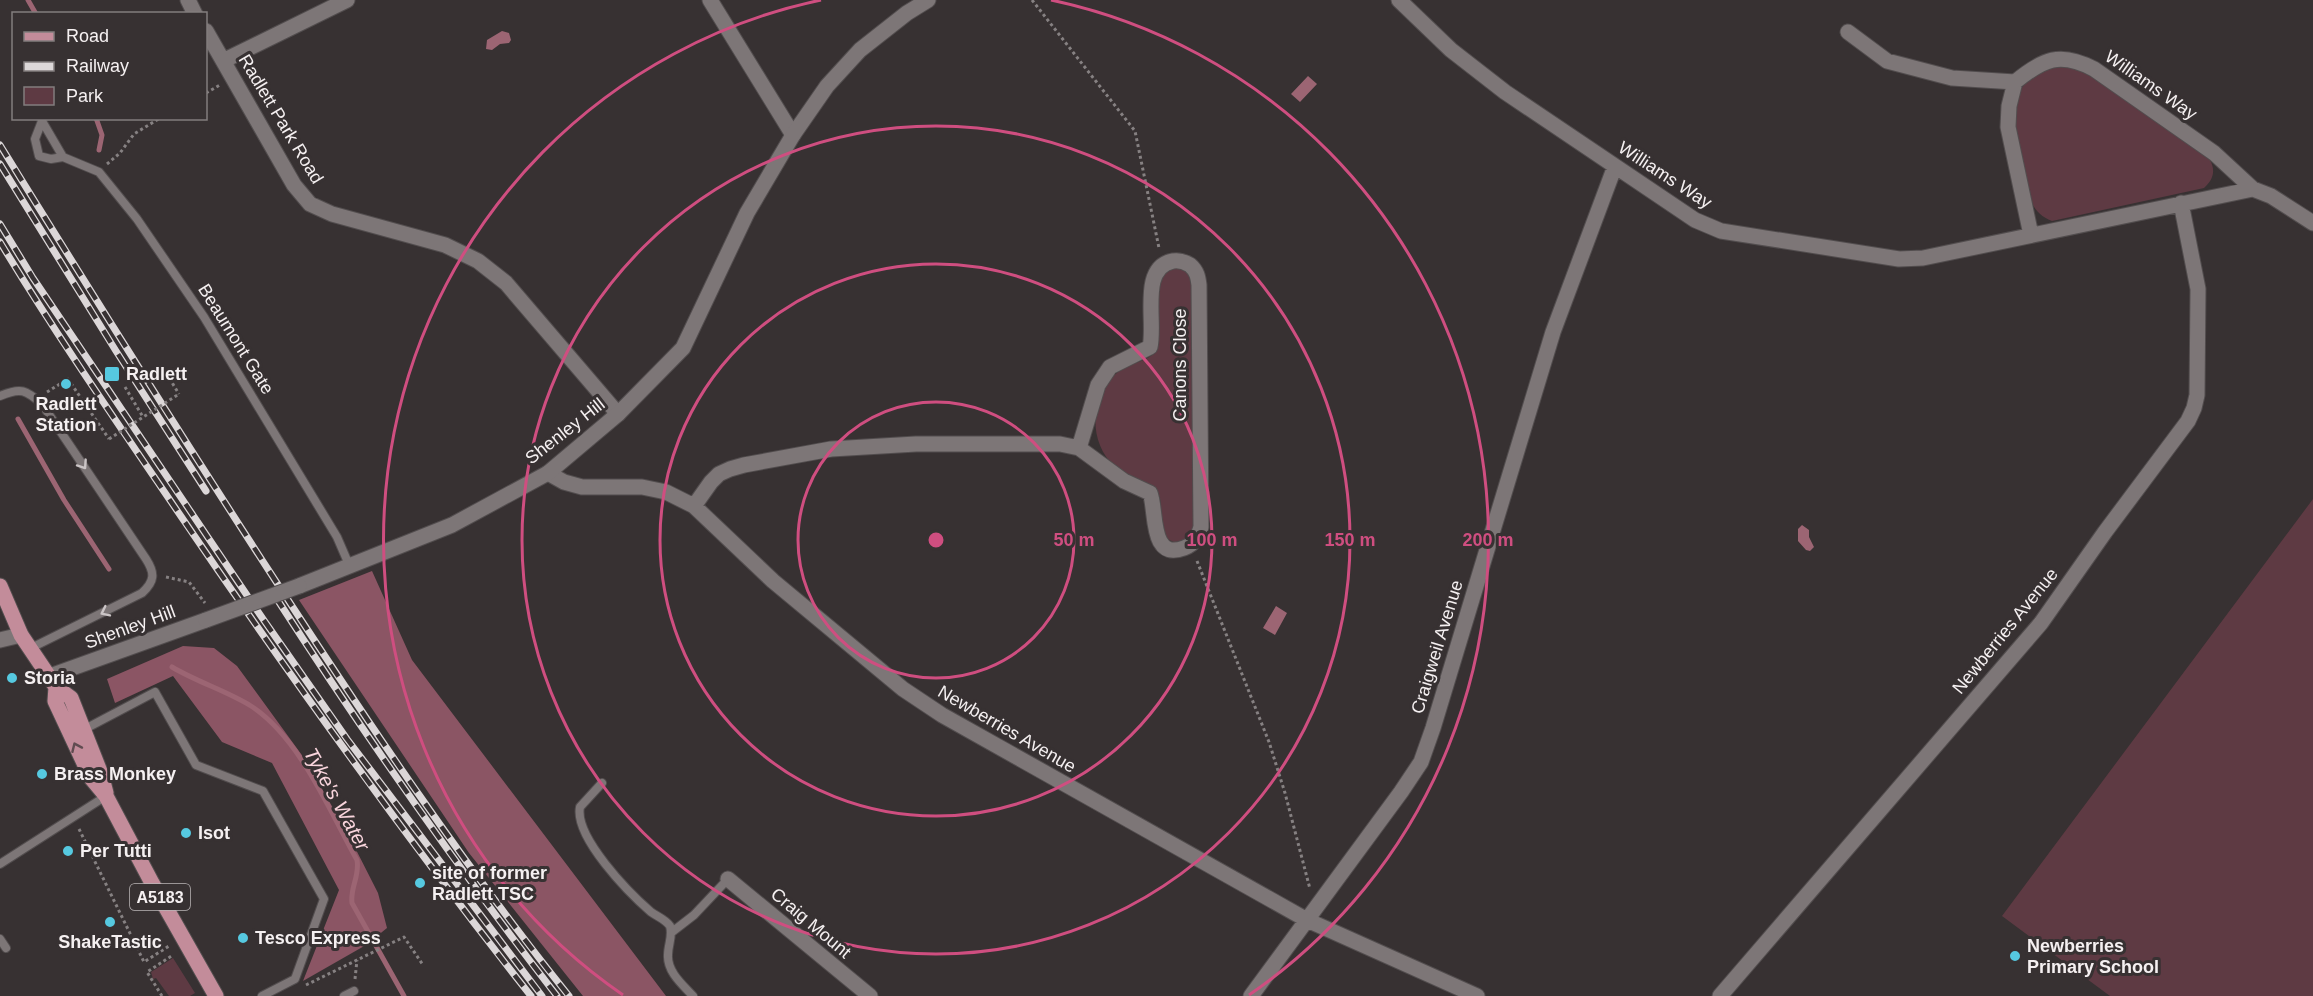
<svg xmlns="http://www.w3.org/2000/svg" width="2313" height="996" font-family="Helvetica,sans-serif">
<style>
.green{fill:#5e3a43}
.forest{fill:#8b5564}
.water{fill:#9c6573}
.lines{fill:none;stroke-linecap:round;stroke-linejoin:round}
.stream{stroke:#9c6573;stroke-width:5}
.service-casing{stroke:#524d4e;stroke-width:10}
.minor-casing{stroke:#524d4e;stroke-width:17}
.tertiary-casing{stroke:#524d4e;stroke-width:17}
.secondary-casing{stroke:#524d4e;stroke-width:17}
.primary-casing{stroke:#524d4e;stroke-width:17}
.path{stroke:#868182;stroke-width:3;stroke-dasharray:3 3;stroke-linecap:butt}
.service{stroke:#7d7677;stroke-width:8}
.minor{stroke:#7d7677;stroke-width:15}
.tertiary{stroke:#7d7677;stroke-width:15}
.secondary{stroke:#7d7677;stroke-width:15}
.primary{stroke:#c38c9a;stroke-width:15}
.rail-casing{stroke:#dcd7d8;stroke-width:7}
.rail{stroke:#373132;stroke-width:4.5;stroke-dasharray:14;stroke-linecap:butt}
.tertiary-bridge-casing{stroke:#524d4e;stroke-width:17;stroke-linecap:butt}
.path-bridge{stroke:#868182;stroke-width:3;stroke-dasharray:3 3;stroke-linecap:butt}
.tertiary-bridge{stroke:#7d7677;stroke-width:15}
.oneway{stroke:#cbc5c6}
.oneway2{stroke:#614c51}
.ring{fill:none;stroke:#cf4e80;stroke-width:3}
.poi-dot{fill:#56c9e0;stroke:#373132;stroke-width:2}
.labels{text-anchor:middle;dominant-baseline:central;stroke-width:6;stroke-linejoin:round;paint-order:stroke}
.shield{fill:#373132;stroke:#bcb7b8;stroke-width:1.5}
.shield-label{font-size:16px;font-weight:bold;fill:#f5f0f1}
.street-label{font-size:18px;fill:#f5f0f1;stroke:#373132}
.poi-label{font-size:18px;font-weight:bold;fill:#f5f0f1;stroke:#373132;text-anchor:start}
.water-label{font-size:20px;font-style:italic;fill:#f9d5dd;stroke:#373132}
.centre{fill:#cf4e80;stroke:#373132;stroke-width:3}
.ring-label{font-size:18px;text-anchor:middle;font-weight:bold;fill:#cf4e80;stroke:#373132;stroke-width:6;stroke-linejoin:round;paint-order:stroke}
</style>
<rect width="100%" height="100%" fill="#373132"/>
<path class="green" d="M2072 65 2084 70 2210 160C2216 171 2213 180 2204 188L2052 221C2026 212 2026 183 2021 159 2019 147 2014 134 2014 122 2011 84 2037 67 2072 65Z
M1181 266 1192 276 1195 526 1190 538 1177 543C1150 536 1168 509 1157 492 1149 480 1125 477 1114 466 1087 440 1090 394 1119 371 1130 363 1146 362 1156 352L1159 280 1162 272Z
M2313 499V996H2110L2002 916Z
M173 958 195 993 190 996H169L156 978 153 979 151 972Z"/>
<path class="forest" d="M372 571 412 660 666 996H583L469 853 299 600Z
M183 646 214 648 237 666 304 758 347 832 378 893 387 928 366 945 303 981 339 890 272 763 222 742 173 676 115 703 107 679Z"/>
<path class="water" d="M502 31 509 33 511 40 509 43 500 44 492 50 486 49 487 40Z
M1308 76 1317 84 1300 102 1291 94Z
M1802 525 1809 530V537L1814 547 1810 551 1806 550 1798 541V529Z
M1276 606 1287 613 1275 635 1263 628Z"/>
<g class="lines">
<path class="stream" d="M28 0 36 14
M96 118 102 135 99 150
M18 419 64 500 109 569
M172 667C197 682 227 691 251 706 300 738 329 810 357 860 360 876 350 887 352 903L404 996"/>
<g class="service-casing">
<path id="service" d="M42 121 35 139 39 156 51 159 63 157
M42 121 63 157
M63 157 99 172 137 219 204 317 337 537 350 567
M0 396C21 387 26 390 42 404L146 559C155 573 155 581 142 593L31 648
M83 730 155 692 196 765 263 791 324 899 295 979 262 996
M602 783 580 807C574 837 629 893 651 912 658 917 665 919 670 926 673 937 668 944 668 955 667 972 683 985 693 996
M0 864 106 796
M672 932 694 915 728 879
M0 939 6 948
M344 996 354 991"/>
</g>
<g class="minor-casing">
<path id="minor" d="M188 0 195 14
M710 0 793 135
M1399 0 1451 50 1505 92 1695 220 1721 231 1899 259 1923 258 2253 189 2271 196 2313 223
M206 31 294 185 310 204 332 214 445 245 478 261 506 283 618 414
M1848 32 1887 61 1952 78 2015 82C2043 59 2060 51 2094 69L2214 153 2253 189
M223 61 347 0
M2015 82 2009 106 2008 127 2031 235
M548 473 564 482 582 487H642L666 492 694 506 773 581 903 689 942 715 1307 920 1477 996
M694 506 711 482 719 474 730 469 744 465 831 449 916 444H1060L1079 448 1124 481 1150 493C1157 510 1149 561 1184 548 1195 544 1198 537 1201 527L1199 285C1198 277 1197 271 1190 265 1185 262 1179 260 1173 261 1139 267 1156 322 1150 347L1110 367 1098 385 1079 448
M728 879 870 996
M1251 996 1401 792 1421 762 1433 728 1553 332 1615 166
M1720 996 2041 623 2105 532 2188 421 2194 408 2197 395 2198 289 2181 203"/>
</g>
<g class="tertiary-casing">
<path id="tertiary" d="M299 586 452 525 548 473 618 414 683 348 747 213 793 135 827 86 860 50 907 13 928 0
M50 676 206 620"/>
</g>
<g class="secondary-casing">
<path id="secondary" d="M0 640 21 635"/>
</g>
<g class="primary-casing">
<path id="primary" d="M0 586 21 635 56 687 71 698 101 774 106 793
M56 687 55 701 91 778 106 796 152 883 216 996"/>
</g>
<path class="path" d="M1032 0 1135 131 1159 248
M206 93 220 85
M107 164 120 153 134 134 160 118
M163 368 179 394
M125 387 143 417
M47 392 68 379 109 439
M1197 561 1269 742 1285 793 1310 889
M166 577 189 582 205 603
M79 829 144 962 169 946
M355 979 357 960
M306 985 404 937 423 965
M162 996 147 972 173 955"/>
<use href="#service" class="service"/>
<use href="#minor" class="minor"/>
<use href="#tertiary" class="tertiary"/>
<use href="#secondary" class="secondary"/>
<use href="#primary" class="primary"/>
<g class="rail-casing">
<path id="rail" d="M0 145C90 291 182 437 275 580 368 723 463 864 569 996
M0 164 116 351 206 491
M0 224 33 278 263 619 347 739 542 996
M0 242C55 333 116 421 176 509 289 675 406 838 531 996
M275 596C364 734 457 867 557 996"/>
</g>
<use href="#rail" class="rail"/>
<g class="tertiary-bridge-casing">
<path id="tertiary-bridge" d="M206 620 299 586"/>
</g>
<path class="path-bridge" d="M109 439 179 394"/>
<use href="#tertiary-bridge" class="tertiary-bridge"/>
</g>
<defs><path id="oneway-chevron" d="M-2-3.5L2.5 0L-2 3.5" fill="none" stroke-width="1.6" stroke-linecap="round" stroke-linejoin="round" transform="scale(1.5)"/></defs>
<g class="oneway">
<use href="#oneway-chevron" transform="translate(83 465) rotate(56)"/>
<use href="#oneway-chevron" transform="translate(105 612) rotate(154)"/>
</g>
<use class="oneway2" href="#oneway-chevron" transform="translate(76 747) rotate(-114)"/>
<g class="ring">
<circle cx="936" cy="540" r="138"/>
<circle cx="936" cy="540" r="276"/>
<circle cx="936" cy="540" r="414"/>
<path d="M623 995A552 552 0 0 1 821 0M1051 0A552 552 0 0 1 1249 995"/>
</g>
<g class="poi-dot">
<rect x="104" y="366" width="16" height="16" rx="3"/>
<circle cx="66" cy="384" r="6"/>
<circle cx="12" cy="678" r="6"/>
<circle cx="42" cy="774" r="6"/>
<circle cx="186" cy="833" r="6"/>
<circle cx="68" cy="851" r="6"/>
<circle cx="420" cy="883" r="6"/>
<circle cx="110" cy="922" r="6"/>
<circle cx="243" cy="938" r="6"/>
<circle cx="2015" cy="956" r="6"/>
</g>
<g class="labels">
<rect class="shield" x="130" y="884" width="60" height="26" rx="4.5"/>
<g class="shield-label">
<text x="160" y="897">A5183</text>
</g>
<g class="street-label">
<text transform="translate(2151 85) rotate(35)">Williams Way</text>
<text transform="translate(281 119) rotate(59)">Radlett Park Road</text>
<text transform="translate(1665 175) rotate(33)">Williams Way</text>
<text transform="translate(236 339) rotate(58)">Beaumont Gate</text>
<text transform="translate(1180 365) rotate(-90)">Canons Close</text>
<text transform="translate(565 431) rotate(-38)">Shenley Hill</text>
<text transform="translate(130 627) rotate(-20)">Shenley Hill</text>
<text transform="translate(2005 631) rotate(-51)">Newberries Avenue</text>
<text transform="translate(1437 647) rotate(-73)">Craigweil Avenue</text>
<text transform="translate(1007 729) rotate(30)">Newberries Avenue</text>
<text transform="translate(811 923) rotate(40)">Craig Mount</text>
</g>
<g class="poi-label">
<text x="126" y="374">Radlett</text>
<text x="66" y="404" text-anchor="middle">Radlett<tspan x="66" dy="21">Station</tspan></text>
<text x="24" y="678">Storia</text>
<text x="54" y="774">Brass Monkey</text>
<text x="198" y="833">Isot</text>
<text x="80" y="851">Per Tutti</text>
<text x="432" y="873">site of former<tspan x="432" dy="21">Radlett TSC</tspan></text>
<text x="255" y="938">Tesco Express</text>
<text x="110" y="942" text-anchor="middle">ShakeTastic</text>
<text x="2027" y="946">Newberries<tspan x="2027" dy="21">Primary School</tspan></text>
</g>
<g class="water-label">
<text transform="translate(337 799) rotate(61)">Tyke's Water</text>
</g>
</g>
<circle cx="936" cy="540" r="9" class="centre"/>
<g class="ring-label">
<text x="1074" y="546">50 m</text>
<text x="1212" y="546">100 m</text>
<text x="1350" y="546">150 m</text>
<text x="1488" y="546">200 m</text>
</g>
<rect x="12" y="12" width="195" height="108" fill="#373132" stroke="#837d7e" stroke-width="1.5"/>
<rect x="24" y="32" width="30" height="9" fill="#c38c9a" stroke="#837d7e" stroke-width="1.5"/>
<text x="66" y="42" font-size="18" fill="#f5f0f1">Road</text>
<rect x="24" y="62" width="30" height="9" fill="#dcd7d8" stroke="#837d7e" stroke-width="1.5"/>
<text x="66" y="72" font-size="18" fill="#f5f0f1">Railway</text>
<rect x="24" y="87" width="30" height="18" fill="#5e3a43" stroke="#837d7e" stroke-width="1.5"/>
<text x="66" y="102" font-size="18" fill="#f5f0f1">Park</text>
</svg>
